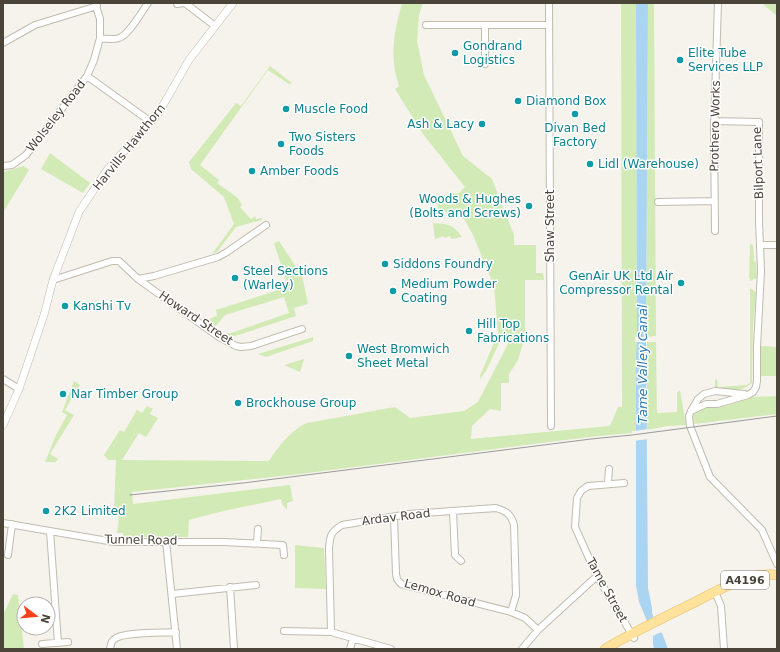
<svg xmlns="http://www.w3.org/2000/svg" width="780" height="652" font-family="'DejaVu Sans',sans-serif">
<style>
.green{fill:#d2eab5}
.water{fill:#a9d4f2}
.pier{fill:#f6f3ec}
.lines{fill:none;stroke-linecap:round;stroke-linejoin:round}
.minor-casing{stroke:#c2bbae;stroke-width:8}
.tertiary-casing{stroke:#c2bbae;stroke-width:8}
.primary-casing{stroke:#e6c16a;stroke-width:10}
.minor{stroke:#fff;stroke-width:6}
.tertiary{stroke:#fff;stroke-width:7}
.primary{stroke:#ffe39c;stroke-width:9}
.tram{stroke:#9a9a9a;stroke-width:1}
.culture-dot{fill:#0f9aa8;stroke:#fff;stroke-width:1.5}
.labels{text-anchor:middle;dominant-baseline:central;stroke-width:3;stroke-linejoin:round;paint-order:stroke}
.shield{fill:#fff;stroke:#817c74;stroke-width:1}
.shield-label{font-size:11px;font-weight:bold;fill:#4b4439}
.culture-label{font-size:12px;fill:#0d838f;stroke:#fff;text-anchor:start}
.street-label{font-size:12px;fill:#4b4439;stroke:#fff}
.water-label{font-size:13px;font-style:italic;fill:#2e7ab2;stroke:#fff}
</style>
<rect width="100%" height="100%" fill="#f6f3ec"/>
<path class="green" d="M402 3H423L419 15 417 41 424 75 463 156 492 179 514 235V245H536V273H543L544 280H525V343H523L518 360 509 374V383H501V411L490 409 472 426 471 439 610 426 618 407H622L621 3H636L637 342 636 431H632V433L589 437 300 474 132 492 133 504 290 485 293 501 287 503V510L282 504 281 499 219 512 189 520 188 537H122L123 533H117L119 518 114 511 116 460H108L104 455 120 430 124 432 137 410 142 413 147 406 151 408H153L150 414 158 418 146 437 139 433 122 460 269 461C277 448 292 429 307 423L395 407 410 418 464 411 478 402 509 342 501 339 486 371 480 379V376L498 333 494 286 473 235 464 219 438 209 437 196 459 193 465 187 423 134 395 89 399 86C389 55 394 33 402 3Z
M648 3H654L656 336 646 337Z
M764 3H777V16L764 5Z
M270 66 292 83 289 84 268 70 200 165 219 180 217 183 238 198 242 205 240 207 251 219 255 216 256 219 262 218V220L236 227 217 252 212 254 234 224 224 197 191 169 189 162 236 103 241 106Z
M50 153 90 183 83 193 41 169Z
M24 166 29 170 4 211 3 172Z
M433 223C448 224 453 224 462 237L451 239 450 236 444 238V236L435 239Z
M279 241 302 276 308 304 294 308 296 316 229 338 224 334 231 333 289 313 284 297 225 315 215 327 206 320 217 316 216 310 288 287 274 243Z
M750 244 753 245 754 261 756 262 757 278 750 281V279L749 278Z
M750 288 756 292 753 326 752 383C740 393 729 390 715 389V379L717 380 718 387 746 385 750 383Z
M313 337V341L266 357 258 354Z
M647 342H656L657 413 677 412V393L680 390 686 425 668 426 647 430Z
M761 346 777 347V376H761Z
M304 359 300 372 284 365Z
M74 381 80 385 65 410 74 415 50 454 58 459 56 462H45L56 435 67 415 62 412Z
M777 396V414L694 424 693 417 694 414 699 410 704 408 725 406 754 397Z
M295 545 324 548 326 589 295 588Z
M13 594 18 595 24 649H3V615Z"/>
<path class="water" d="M636 3H648L646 334 648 588 652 608V613L659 632 662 633 668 649H654L653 644V635L639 602 636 585V359L637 342Z"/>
<path class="pier" d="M635 337H648L649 342H635Z
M649 429V439L634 441V431Z
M655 616 661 631H663L651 637 646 621Z"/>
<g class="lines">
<g class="minor-casing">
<path id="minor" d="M549 3 551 426
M177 4 185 3 215 26
M426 25H549
M485 25V64
M100 38C106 39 113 40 119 38 129 35 142 11 148 3
M3 43 35 25 97 6
M87 76 151 122
M3 166 12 165 26 155 87 76 94 60 100 38V19L95 3
M658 202 714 201
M715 231 714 128 718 3
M760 245H777
M138 279 154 276 218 257 227 252 266 225
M53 280 112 261H119L138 279 219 337 236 346 241 347 251 346 302 329
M3 379 19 389
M744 394 715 391 704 394 698 399 691 411 689 416 690 426 710 477 762 530 777 564
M691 411 706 404H717L748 395 753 392 756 387 757 381V347L761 271 759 221V122L714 121
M608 483 609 469
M624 483 588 486 581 491 577 498 575 527 597 576 634 638
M453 511 455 555 461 561
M394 517 396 574 397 579 401 584 511 612 525 618 538 630
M3 523 114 542H224L283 545 284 555
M50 531 58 643
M166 541 177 649
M257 543 258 529
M8 555 12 524
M230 587 234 649
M715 592 721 606 724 649
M172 594 256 585
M284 631 331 632 329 548C330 535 331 532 342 525L409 514 496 508C506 511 511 514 514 525L516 595 511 612
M331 632 391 649
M42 644 68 642
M110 649C111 644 111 641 116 638 125 632 163 633 176 632
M350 649 353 638
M522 649 538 630 597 576"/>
</g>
<g class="tertiary-casing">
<path id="tertiary" d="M3 425 19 389 44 315 53 280 79 212 107 170 158 114 189 60 233 3"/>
</g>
<g class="primary-casing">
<path id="primary" d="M605 649C630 634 657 621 683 608 711 595 746 571 777 575"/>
</g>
<use href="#minor" class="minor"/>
<use href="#tertiary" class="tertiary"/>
<use href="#primary" class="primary"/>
<path class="tram" d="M130 495 243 483 591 439 632 435 777 416"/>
</g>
<g class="culture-dot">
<circle cx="455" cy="53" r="4"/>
<circle cx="680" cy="60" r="4"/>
<circle cx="518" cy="101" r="4"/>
<circle cx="286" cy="109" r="4"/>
<circle cx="575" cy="114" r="4"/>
<circle cx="482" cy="124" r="4"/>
<circle cx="281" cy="144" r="4"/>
<circle cx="590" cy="164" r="4"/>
<circle cx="252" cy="171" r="4"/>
<circle cx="529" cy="206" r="4"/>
<circle cx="385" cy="264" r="4"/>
<circle cx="235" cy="278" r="4"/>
<circle cx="681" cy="283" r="4"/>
<circle cx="393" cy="291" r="4"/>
<circle cx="65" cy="306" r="4"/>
<circle cx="469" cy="331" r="4"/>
<circle cx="349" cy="356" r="4"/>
<circle cx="63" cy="394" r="4"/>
<circle cx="238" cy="403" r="4"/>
<circle cx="46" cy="511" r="4"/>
</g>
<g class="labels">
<rect class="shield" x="721" y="571" width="48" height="18" rx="3"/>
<g class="shield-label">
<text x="745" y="580">A4196</text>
</g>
<g class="culture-label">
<text x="463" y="46">Gondrand<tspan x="463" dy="14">Logistics</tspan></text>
<text x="688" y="53">Elite Tube<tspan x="688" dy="14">Services LLP</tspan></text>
<text x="526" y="101">Diamond Box</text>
<text x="294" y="109">Muscle Food</text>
<text x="474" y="124" text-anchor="end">Ash &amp; Lacy</text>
<text x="575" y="128" text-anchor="middle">Divan Bed<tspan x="575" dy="14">Factory</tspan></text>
<text x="289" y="137">Two Sisters<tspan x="289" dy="14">Foods</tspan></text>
<text x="598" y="164">Lidl (Warehouse)</text>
<text x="260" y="171">Amber Foods</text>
<text x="521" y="199" text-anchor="end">Woods &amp; Hughes<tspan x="521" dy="14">(Bolts and Screws)</tspan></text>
<text x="393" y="264">Siddons Foundry</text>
<text x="243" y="271">Steel Sections<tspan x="243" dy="14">(Warley)</tspan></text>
<text x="673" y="276" text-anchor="end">GenAir UK Ltd Air<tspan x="673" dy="14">Compressor Rental</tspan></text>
<text x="401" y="284">Medium Powder<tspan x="401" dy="14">Coating</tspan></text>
<text x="73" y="306">Kanshi Tv</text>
<text x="477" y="324">Hill Top<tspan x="477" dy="14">Fabrications</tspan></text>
<text x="357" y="349">West Bromwich<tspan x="357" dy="14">Sheet Metal</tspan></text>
<text x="71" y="394">Nar Timber Group</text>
<text x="246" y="403">Brockhouse Group</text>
<text x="54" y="511">2K2 Limited</text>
</g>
<g class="street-label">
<text transform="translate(56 116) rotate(-52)">Wolseley Road</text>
<text transform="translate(715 126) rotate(-89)">Prothero Works</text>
<text transform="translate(129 147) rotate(-51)">Harvills Hawthorn</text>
<text transform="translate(758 163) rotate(-92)">Bilport Lane</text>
<text transform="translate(550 226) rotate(-90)">Shaw Street</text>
<text transform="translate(196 318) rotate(34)">Howard Street</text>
<text transform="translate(396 517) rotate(-7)">Ardav Road</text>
<text transform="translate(141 540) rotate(1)">Tunnel Road</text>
<text transform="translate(607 590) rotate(61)">Tame Street</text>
<text transform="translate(440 593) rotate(16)">Lemox Road</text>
</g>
<g class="water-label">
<text transform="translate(642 364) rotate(-90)">Tame Valley Canal</text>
</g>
</g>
<rect width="780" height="652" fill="none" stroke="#4b4439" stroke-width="8"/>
<g transform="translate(36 616) rotate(106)"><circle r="19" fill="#ffffff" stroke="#b7b4b0"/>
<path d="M0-3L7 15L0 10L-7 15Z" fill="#fc3f1d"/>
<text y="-6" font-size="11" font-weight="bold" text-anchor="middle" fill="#4b4439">N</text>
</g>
</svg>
